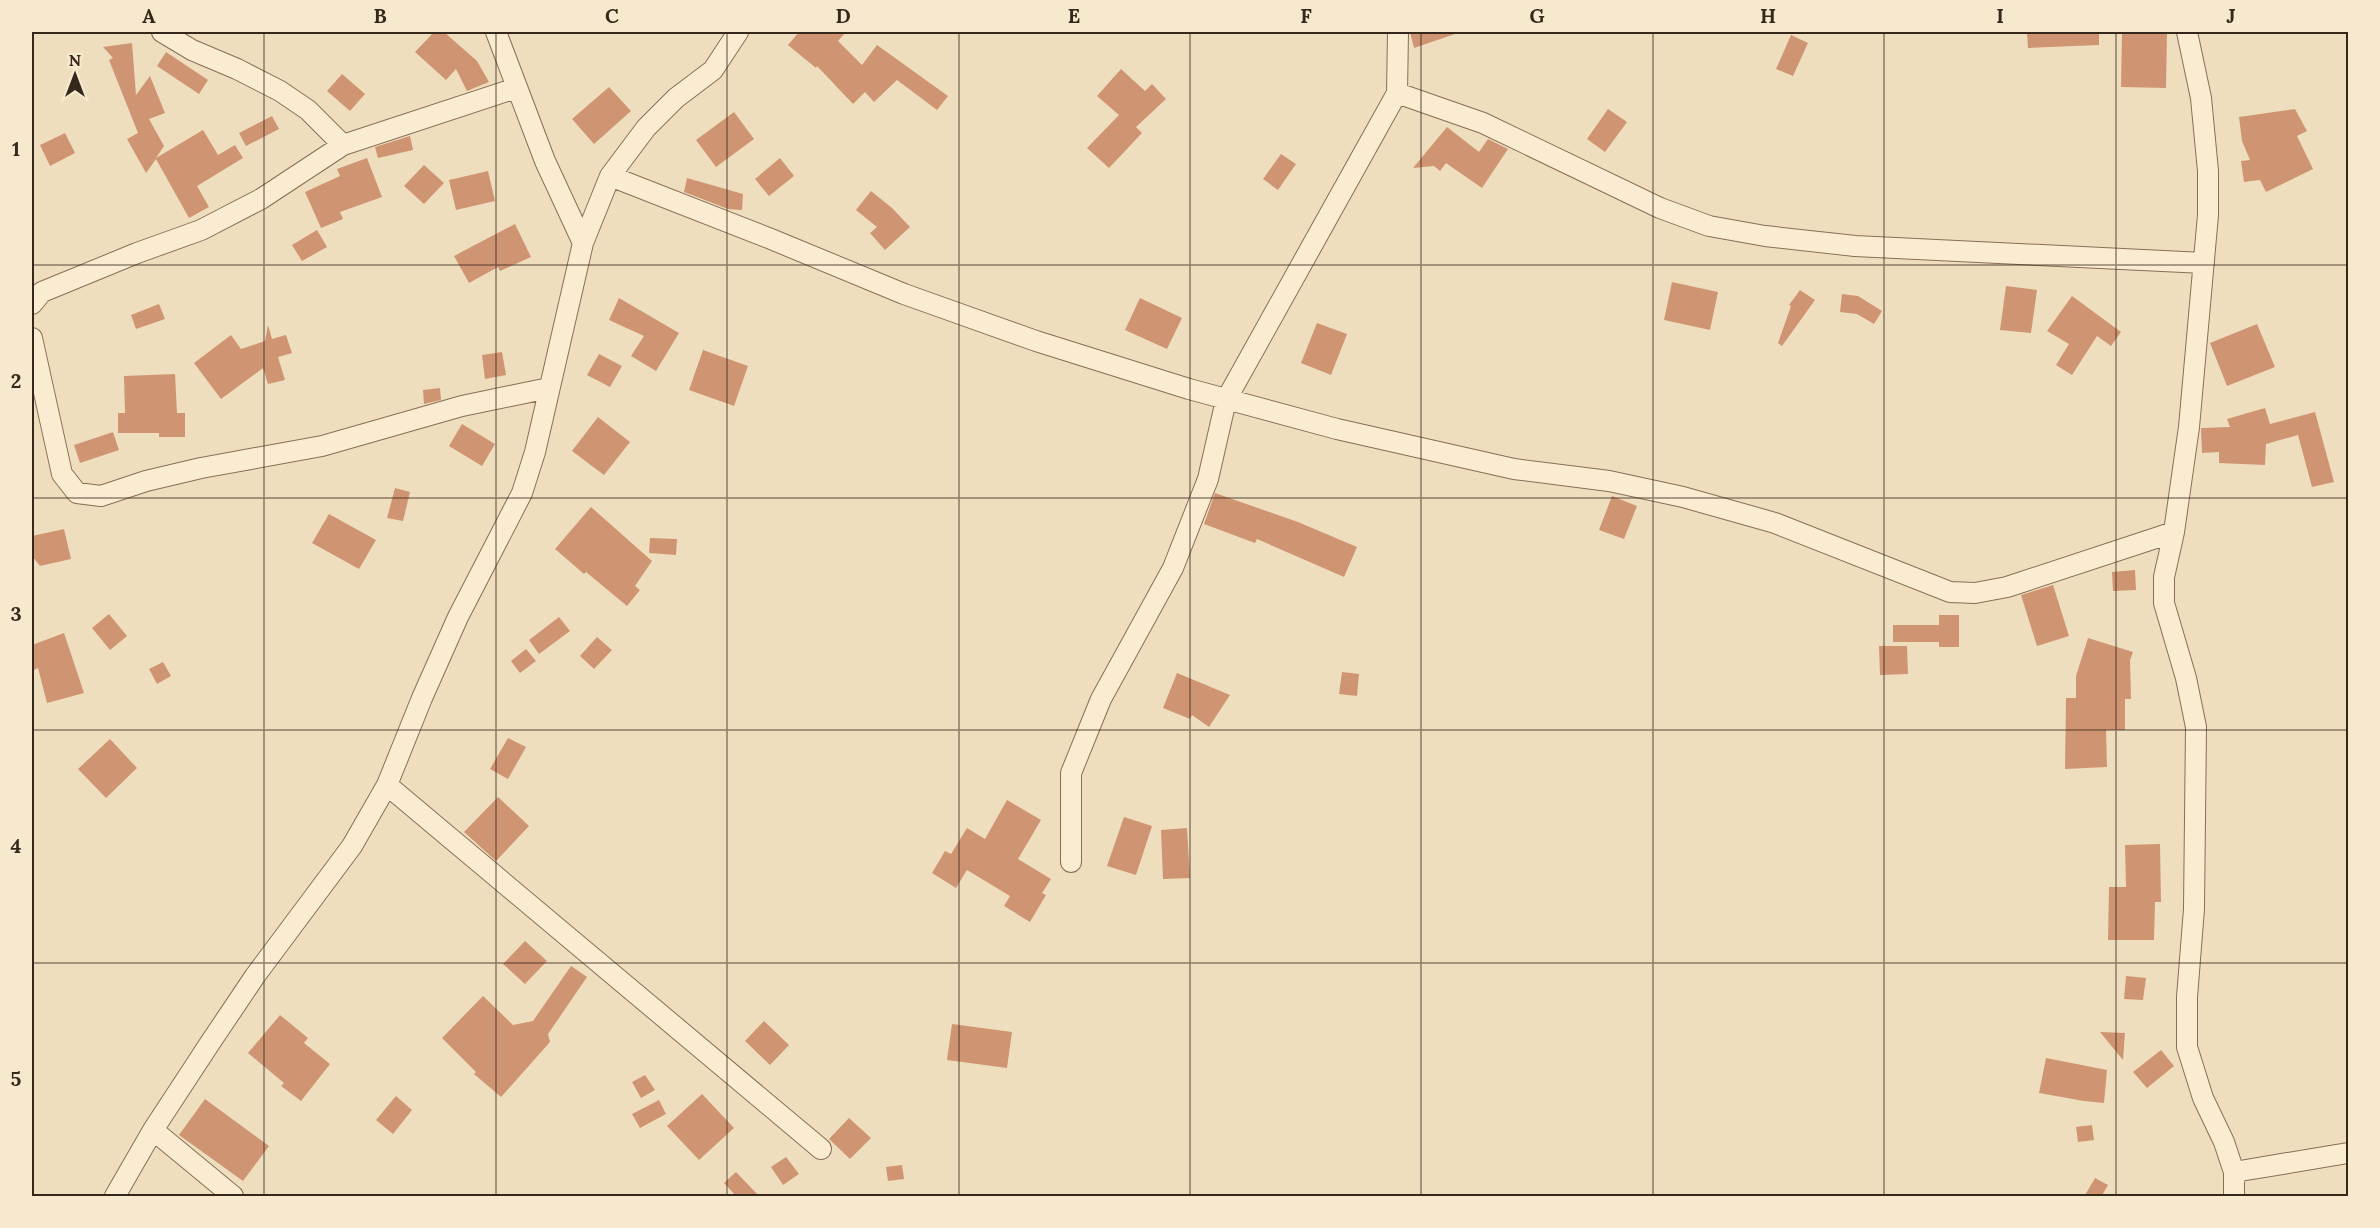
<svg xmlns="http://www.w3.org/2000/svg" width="2380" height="1228" font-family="Lora,serif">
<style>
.building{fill:#cf9572}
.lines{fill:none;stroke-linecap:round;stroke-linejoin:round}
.street-casing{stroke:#886e56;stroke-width:22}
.street{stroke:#faecd1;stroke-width:20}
.grid{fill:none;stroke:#36271b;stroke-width:1.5;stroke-opacity:0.55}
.neatline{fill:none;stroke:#36271b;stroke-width:2}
.grid-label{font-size:20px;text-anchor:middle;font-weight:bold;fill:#36271b}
</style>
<rect width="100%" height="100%" fill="#efdebe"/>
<path class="building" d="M434 32H444L477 61 489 82 467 91 456 69 446 80 415 52Z
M799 32H846L838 41 862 65 877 45 948 96 937 110 897 80 874 102 865 92 853 104 817 66 816 68 788 45Z
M1410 32H1455V34L1414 48Z
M2027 32H2099V45L2028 48Z
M2122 32H2167L2166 88 2121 87Z
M1791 35 1808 43 1793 76 1776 69Z
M132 43 136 95 150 76 165 113 149 119 164 146 156 158 203 130 218 155 235 145 243 158 197 186 209 207 189 218 156 159 146 173 127 139 138 133 109 60 113 58 103 47Z
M166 52 208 80 199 94 157 66Z
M1121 69 1145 91 1152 84 1166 99 1136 127 1142 133 1109 168 1087 148 1119 115 1097 96Z
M342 74 365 94 350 111 327 91Z
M609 87 631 111 594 144 572 119Z
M1608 109 1627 122 1605 152 1587 139Z
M2295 109 2307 131 2297 136 2313 169 2266 192 2260 180 2244 182 2241 161 2250 160 2242 141 2239 117Z
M734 112 754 139 716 167 696 140Z
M272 116 279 129 246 146 239 133Z
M1447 127 1479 152 1488 139 1508 149 1482 188 1446 163 1440 171 1434 166 1413 168Z
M65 133 75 153 50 166 40 145Z
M410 136 413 150 378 158 375 147Z
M1281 154 1296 164 1278 190 1263 179Z
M367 158 382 197 340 212 343 219 321 228 305 192 340 176 337 169Z
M780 158 794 176 769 196 755 179Z
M424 165 444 183 424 204 404 186Z
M488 171 495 201 456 210 449 180Z
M687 178 743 194 742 210 728 209 684 192Z
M871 191 892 208 910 227 885 250 870 233 877 227 856 210Z
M515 224 531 257 500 271 498 267 469 283 454 256Z
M317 230 327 247 302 261 292 245Z
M1672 282 1718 292 1710 330 1664 320Z
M2006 286 2037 290 2031 333 2000 330Z
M1800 290 1815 300 1782 346 1778 343 1791 306 1789 305Z
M1842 294 1858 296 1882 311 1874 324 1857 314 1840 312Z
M2072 296 2121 332 2111 346 2097 336 2072 375 2056 365 2069 344 2047 331Z
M619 298 679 333 656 371 631 356 644 336 609 320Z
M1140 298 1182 318 1167 349 1125 330Z
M159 304 165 319 136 329 131 315Z
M1317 323 1347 334 1331 375 1301 363Z
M2257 324 2275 367 2227 386 2210 343Z
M268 325 272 339 286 335 292 353 278 357 285 380 268 384 263 368 221 399 194 363 231 335 241 349 265 341Z
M703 350 748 366 734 406 689 390Z
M502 352 506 375 485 379 482 355Z
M599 354 622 366 610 387 587 375Z
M175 374 177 413H185V437H159V433H118V413H125L124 376Z
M440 388 441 400 424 404 423 390Z
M2265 408 2270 424 2315 412 2334 482 2312 487 2298 435 2266 444 2265 465 2219 463V452L2202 453 2201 428 2230 427 2227 419Z
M598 417 630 442 604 475 572 451Z
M462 424 495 444 482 466 449 446Z
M113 432 119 450 80 463 74 445Z
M395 488 410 492 403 521 387 518Z
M1215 493 1298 522 1357 547 1344 577 1257 539 1255 543 1204 524Z
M1612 496 1637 506 1624 539 1599 530Z
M591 507 652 561 635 586 640 590 627 606 586 572 584 574 555 549Z
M329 514 376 540 359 569 312 543Z
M64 529 71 559 40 566 32 556V536Z
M650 538 677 539 676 555 649 553Z
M2135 570 2136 590 2113 591 2112 572Z
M2053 585 2069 636 2037 646 2021 595Z
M109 614 127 636 110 650 92 628Z
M1939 615H1959V647H1939V642H1893V625H1939Z
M559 617 570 631 539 654 529 640Z
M64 633 84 693 47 703 38 668 32 671V645Z
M597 637 612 650 594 669 580 656Z
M2088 638 2133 652 2130 660 2131 699H2125V730H2106L2107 767 2065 769 2066 698H2076V676Z
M1879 646H1907L1908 674 1880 675Z
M526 649 536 661 520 673 511 661Z
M163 662 171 676 157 684 149 669Z
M1342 672 1359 674 1357 696 1339 694Z
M1177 673 1230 695 1209 727 1192 715 1190 719 1163 708Z
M508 738 526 747 508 779 490 769Z
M110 739 137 768 106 798 78 769Z
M498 797 529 826 496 861 464 832Z
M1007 800 1041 820 1018 859 1051 879 1042 893 1046 895 1030 922 1004 906 1010 896 967 870 956 888 932 873 945 851 951 854 967 828 985 839Z
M1124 817 1152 826 1136 875 1107 866Z
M1187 828 1190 878 1163 879 1161 830Z
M2160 844 2161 902H2155L2154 940H2108L2109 887H2126L2125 845Z
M525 941 547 961 525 984 503 964Z
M571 966 587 977 548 1034 550 1042 501 1097 474 1074 476 1072 442 1038 483 996 513 1025 533 1021Z
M2126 976 2146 978 2143 1000 2124 999Z
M280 1015 308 1038 304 1043 330 1064 301 1101 281 1086 284 1083 248 1053Z
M764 1021 789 1045 770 1065 745 1041Z
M952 1024 1012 1032 1007 1068 947 1060Z
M2100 1032 2125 1033 2123 1060Z
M2161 1050 2174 1066 2147 1088 2133 1072Z
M2046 1058 2107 1070 2104 1103 2084 1101 2039 1093Z
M645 1075 655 1090 641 1098 632 1082Z
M702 1094 734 1128 699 1160 667 1126Z
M396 1096 412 1110 393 1134 376 1120Z
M205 1099 269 1146 243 1181 179 1135Z
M659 1100 666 1114 640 1128 632 1114Z
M849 1118 871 1138 850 1159 829 1139Z
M2092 1125 2094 1140 2078 1142 2076 1127Z
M786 1157 799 1174 783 1185 771 1167Z
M902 1165 904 1179 888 1181 886 1167Z
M736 1172 760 1197H737L724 1183Z
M2095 1178 2108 1185 2101 1197H2084Z"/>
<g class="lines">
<g class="street-casing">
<path id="street" d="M162 32 192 50 237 69 280 91 308 110 343 145 516 88
M496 32 545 161 583 243
M1398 32 1397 93 1483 123 1660 208 1709 226 1765 236 1855 246 2204 263
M2187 32 2201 98 2208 171V215L2189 427 2174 532 2164 577V603L2186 678 2196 727 2194 909 2187 997V1047L2203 1098 2224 1142 2234 1172V1196
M610 176 771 239 904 294 1036 341 1189 389 1337 429 1514 469 1609 481 1683 497 1775 523 1950 592 1975 593 2007 587 2174 532
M32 304 42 292 137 253 201 230 261 199 343 145
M32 338 62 474 77 493 101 496 146 481 201 468 322 446 462 406 549 388
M387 785 821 1149
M1071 862V773L1101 699 1173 568 1208 479 1226 400 1397 93
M153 1130 233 1196
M2234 1172 2348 1153
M115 1196 153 1130 210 1043 255 976 352 846 387 785 422 698 458 617 522 493 535 452 583 243 610 176 646 128 676 98 713 70 738 32"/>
</g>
<use href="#street" class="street"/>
</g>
<path class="grid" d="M264 32V1196M496 32V1196M727 32V1196M959 32V1196M1190 32V1196M1421 32V1196M1653 32V1196M1884 32V1196M2116 32V1196M32 265H2348M32 498H2348M32 730H2348M32 963H2348"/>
<rect width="2380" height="1228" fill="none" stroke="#f6e9cd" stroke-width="66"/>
<g transform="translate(75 75)" stroke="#f6e9cd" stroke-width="4.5" paint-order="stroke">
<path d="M0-4.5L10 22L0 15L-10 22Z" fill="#36271b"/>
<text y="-9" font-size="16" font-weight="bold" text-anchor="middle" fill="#36271b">N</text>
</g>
<rect x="33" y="33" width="2314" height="1162" class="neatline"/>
<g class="grid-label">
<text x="149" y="23">A</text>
<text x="380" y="23">B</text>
<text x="612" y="23">C</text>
<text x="843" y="23">D</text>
<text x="1074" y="23">E</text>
<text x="1306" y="23">F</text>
<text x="1537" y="23">G</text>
<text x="1768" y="23">H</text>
<text x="2000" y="23">I</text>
<text x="2231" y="23">J</text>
<text x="16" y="156">1</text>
<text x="16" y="388">2</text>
<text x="16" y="621">3</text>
<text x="16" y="853">4</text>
<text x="16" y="1086">5</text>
</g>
</svg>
